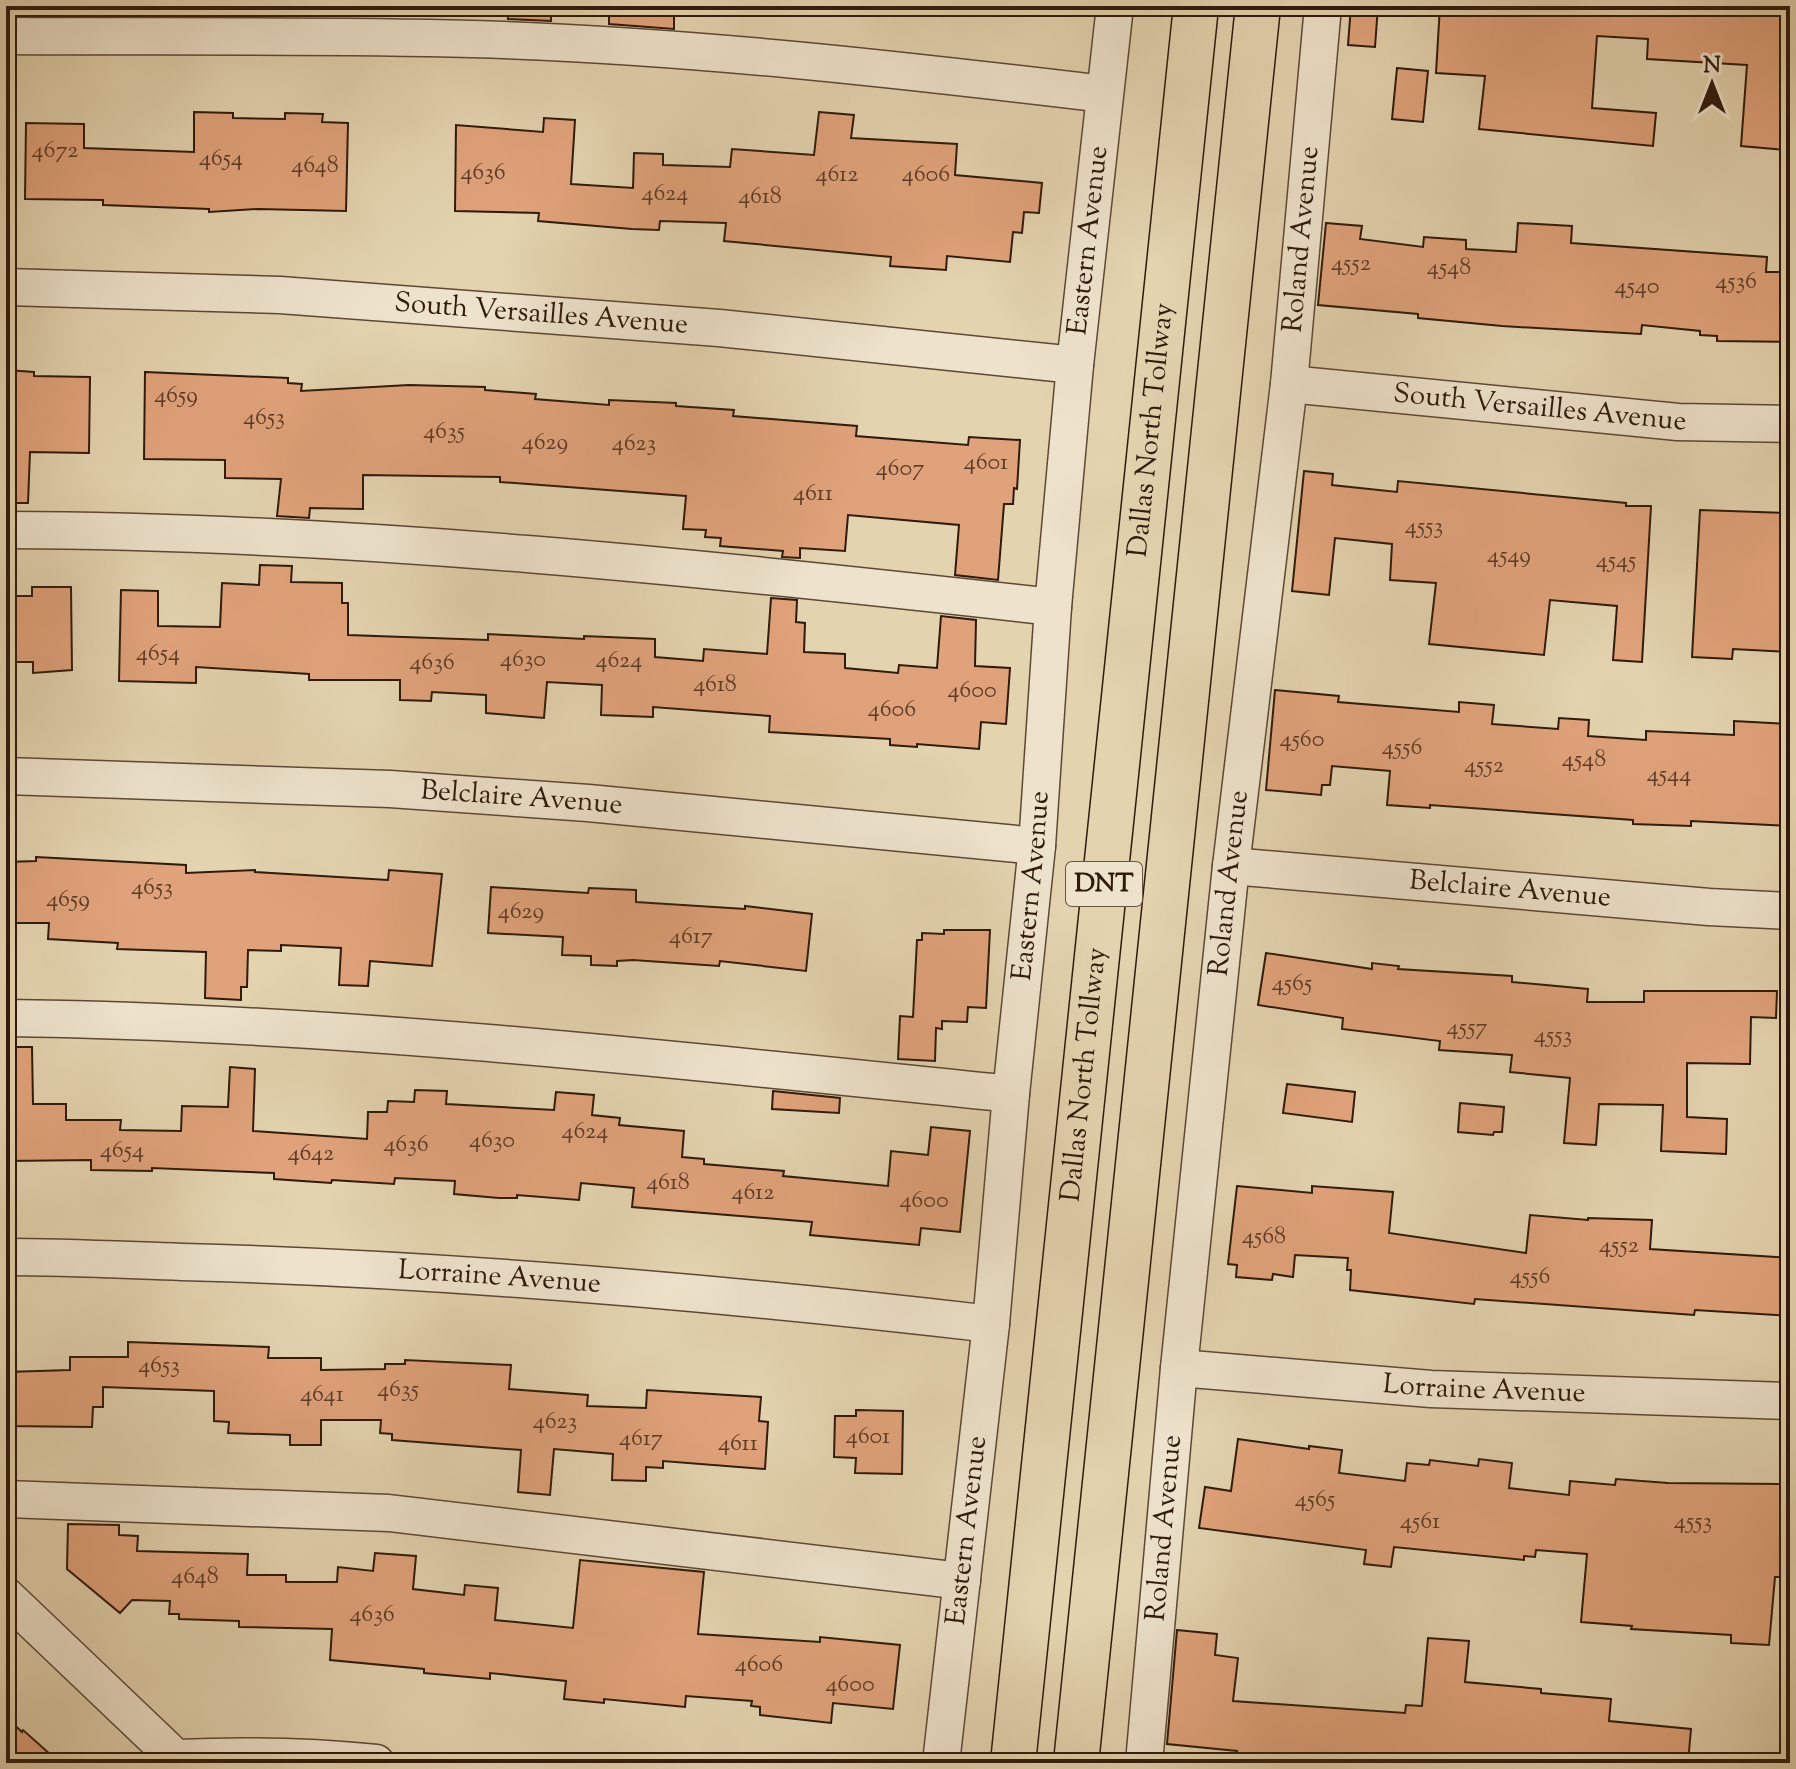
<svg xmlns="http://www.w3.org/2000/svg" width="1796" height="1769" font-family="'Sorts Mill Goudy',serif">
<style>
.building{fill:#e0a27a;stroke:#301a0c;stroke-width:2}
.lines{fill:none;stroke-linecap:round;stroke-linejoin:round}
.minor-casing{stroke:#5d4835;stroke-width:39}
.highway-casing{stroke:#301a0c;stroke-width:47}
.minor{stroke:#ede2cb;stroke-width:36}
.highway{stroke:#e3d3af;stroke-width:44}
.labels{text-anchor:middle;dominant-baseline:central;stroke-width:6;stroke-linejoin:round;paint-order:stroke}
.number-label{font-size:24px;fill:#5c3c28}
.shield{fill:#ede2cb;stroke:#695645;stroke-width:2}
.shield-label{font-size:26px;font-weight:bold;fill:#301a0c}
.street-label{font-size:28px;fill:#301a0c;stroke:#ede2cb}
</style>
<rect width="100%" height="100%" fill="#e3d3af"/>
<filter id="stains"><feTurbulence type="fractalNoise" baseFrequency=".0025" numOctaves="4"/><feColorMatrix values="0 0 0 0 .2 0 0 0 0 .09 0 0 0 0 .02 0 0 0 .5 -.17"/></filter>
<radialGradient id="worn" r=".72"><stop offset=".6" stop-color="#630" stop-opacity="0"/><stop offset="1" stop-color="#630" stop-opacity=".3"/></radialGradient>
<path class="building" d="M507 6H551V21L508 19Z
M1351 6H1378L1375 47 1348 45Z
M1440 6H1790V114L1787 150 1741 146 1747 65 1647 59 1648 39 1597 36 1592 108 1656 113 1653 146 1479 129 1485 76 1436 73Z
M609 7 674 8V29L609 24Z
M1397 68 1428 71 1423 122 1392 119Z
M194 112 233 113V118L285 119V113L323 114 322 122 348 123 346 211 258 209 209 212V209L103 205V200L25 199 26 123 84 124V148L194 152Z
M819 112 854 115 851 138 957 144 955 175 1042 183 1039 213 1024 212 1022 233 1013 232 1010 262 947 256 946 270 890 266 891 257 724 241 726 223 660 221 659 230 632 229 538 221 539 213 455 211 456 125 543 132 544 118 575 120 571 184 633 188 634 153 663 154V165L730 167 732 149 814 155Z
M1326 223 1362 226 1360 239 1423 247 1424 237 1466 240V249L1516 252 1518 223 1572 226 1571 243 1767 257 1766 272H1790V342L1717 341V336L1700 335V331L1642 325 1641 334 1502 326 1418 318V314L1318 305Z
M6 370 34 372V376L90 377 89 453 30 452 28 503H6Z
M145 372 288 378V383L302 384 301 391 409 385 485 387V390L536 394 535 399 609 405V400L676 403V406L734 410 733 416 857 426 856 436 968 445 969 437 1020 440 1017 489 1014 488 1013 504H1004L998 580 955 575 959 525 848 515 845 551 800 548V558L782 557 783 551 720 546 721 538 705 537 706 530 683 529 686 496 500 482V477L363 475V509L310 508 309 518 277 516 281 479 225 478V460L144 459Z
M1304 471 1333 474 1332 485 1397 492 1398 481 1626 503V506H1651L1642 662 1613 660 1617 606 1550 600 1544 655 1429 644 1436 583 1390 580 1392 544 1335 538 1329 595 1292 591Z
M1700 510 1790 513V652L1733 649 1732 659 1692 657Z
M260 565 292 566 291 582 342 583V603H348V635L488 640V634L584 639V636L655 639V657L703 661 704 649 767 654 771 598 797 600 796 622 805 623 804 652 845 654V668L898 673 899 665 937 668 941 616 976 620 975 666 1010 668 1006 724 981 722 979 749 917 744V747L890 745V739L769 732 770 716 653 707V717L601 715 602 685 547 682 544 718 486 713V695L432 692 431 701 400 700V680H309V674L196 667V683L119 681 121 590 158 591V626L220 627 222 583 259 585Z
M32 587H71L72 670 33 673V662H6V596H32Z
M1275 690 1339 696 1338 702 1459 712V702L1494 705 1492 724 1558 729 1559 718 1589 720 1588 736 1646 740V731L1734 735V721L1790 724V826L1691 821V826L1633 824V820L1430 805V808L1387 805 1390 771 1332 766 1330 785H1322L1321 795 1266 790Z
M36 857 186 865V873L255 870V872L388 880 389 870 442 874 432 966 370 961 368 986 339 985 341 948 281 945V951L248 950 247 987H241V1000L205 998 206 952 117 949 118 943 48 939 49 923H6V862L36 861Z
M491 887 588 893 589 888 636 890V902L745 909V906L812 914 806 971 720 961 719 966 633 960 617 961V966L591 965V956L562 955 563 937 488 933Z
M944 930H990L986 1008 968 1007 967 1022 942 1021V1029L936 1028 935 1061 898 1059 900 1016 913 1017 917 940H922V933L944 934Z
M1266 953 1372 969V963L1399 966 1398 969 1512 976V982L1588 989 1587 1002H1644V991H1777L1776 1018 1751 1017 1750 1064 1687 1063V1117L1727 1119 1726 1154 1661 1151 1663 1105 1599 1104 1596 1145 1564 1143 1570 1078 1510 1072 1512 1055 1439 1050 1440 1041 1342 1029 1343 1018 1258 1005Z
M6 1047H32L33 1104H66V1120H121L120 1130 181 1131 182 1106 228 1107 230 1067 255 1069 253 1131 367 1139 368 1112H387L388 1101 414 1102 415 1090 447 1091 446 1104 554 1110 556 1092 594 1095 592 1115 620 1118 619 1125 684 1131 682 1157 704 1159V1164L784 1171 783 1176 888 1186 891 1151 928 1155 931 1127 970 1131 960 1232 921 1228 919 1245 810 1235 812 1222 632 1207 634 1188 581 1183 579 1200 517 1195V1198H499L454 1194 455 1181 395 1178 394 1184 332 1180 331 1183 274 1179V1173L152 1168V1171L91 1170V1160L6 1161Z
M1287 1084 1355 1092 1352 1122 1283 1113Z
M773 1091 840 1098 839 1113 772 1109Z
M1460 1103 1504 1107 1502 1132H1494L1493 1135 1458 1132Z
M1237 1186 1312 1193V1186L1393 1192 1389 1233 1526 1253 1530 1215 1588 1220V1218L1652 1220 1650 1249 1790 1258V1316L1695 1310 1694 1315 1475 1299 1474 1304 1350 1290 1351 1270H1347L1348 1258 1295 1255 1293 1277 1273 1274 1272 1280 1236 1277 1237 1265 1228 1264Z
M128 1342 269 1347 268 1358H321V1370L385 1369V1364H405V1360L511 1365 509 1389 588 1395 587 1406 646 1408 647 1390 761 1397 759 1421 768 1422 765 1469 663 1461V1468L646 1467V1481L612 1480 613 1454 554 1449 550 1495 518 1492 521 1450 392 1440V1434L380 1433 381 1420H321V1445H290V1435L228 1433 229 1422 214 1421V1391L103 1387V1407H93L92 1427 6 1426V1372L70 1370V1357H128Z
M856 1410 903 1411 902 1474 855 1473 856 1458 834 1457 835 1416H856Z
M1238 1439 1309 1449V1446L1342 1450 1339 1473 1405 1481 1407 1463 1429 1465 1430 1460 1478 1466 1479 1459 1512 1463 1509 1488 1569 1495 1570 1481 1615 1485 1616 1479 1668 1483 1790 1484V1577H1775L1769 1645 1731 1643V1635L1631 1629 1632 1626 1581 1622 1587 1554 1536 1550 1535 1557 1524 1556V1560L1394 1547 1391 1567 1364 1564 1366 1550 1199 1528 1205 1487 1231 1491Z
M68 1524 119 1525V1535L138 1536 137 1551 248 1554 247 1575H286V1582H337L338 1567 373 1571 375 1553 416 1556 413 1589 464 1595 465 1585 498 1588 495 1620 573 1628 580 1560 704 1572 698 1634 820 1642V1637L900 1645 893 1709 833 1703 831 1723 760 1715V1707L751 1706 752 1701 686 1696 685 1707 604 1699V1703L564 1699 566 1681 490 1673V1679L424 1673V1669L330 1660 332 1629 239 1627V1621L179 1619V1614H169L170 1601 132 1600 120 1613 67 1569Z
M1177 1630 1217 1634 1215 1655 1238 1658 1233 1701 1405 1713 1406 1705 1422 1706 1428 1638 1469 1641 1465 1682 1541 1689V1693L1611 1699 1609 1721 1691 1729 1688 1763H1420V1760L1369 1757V1763H1306L1236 1757 1237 1751 1167 1744Z
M6 1717 22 1732 23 1730 60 1763H6Z"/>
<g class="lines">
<g class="minor-casing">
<g id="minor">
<path d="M6 36C161 37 317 35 472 39 683 45 894 69 1104 94"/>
<path id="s1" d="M6 287 280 295 719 328 1075 365"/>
<path id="s2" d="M1289 384 1678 422 1790 424"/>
<path d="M6 530C355 531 706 568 1053 607"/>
<path id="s3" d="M6 776 390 789 588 803 1037 846"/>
<path id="s4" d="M1231 866 1709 907 1790 911"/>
<path d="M6 1018C342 1022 677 1060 1011 1094"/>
<path id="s5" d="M6 1257C65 1257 123 1260 182 1262 453 1269 722 1293 991 1324"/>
<path id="s6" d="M1179 1368 1431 1389 1790 1401"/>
<path d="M6 1499 389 1513 962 1581"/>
<path d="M6 1596 181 1763"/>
<path d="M176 1758C243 1755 309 1756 376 1763"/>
<path id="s7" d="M941 1763 991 1324 1011 1094 1037 846 1053 607 1075 365 1115 6"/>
<path id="s8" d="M1144 1763 1179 1368 1231 866 1289 384 1323 6"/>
</g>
</g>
<g class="highway-casing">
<g id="highway">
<path id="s9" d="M1013 1763 1196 6"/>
<path d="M1076 1763 1258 6"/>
</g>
</g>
<use href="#minor" class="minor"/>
<use href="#highway" class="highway"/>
</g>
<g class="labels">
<g class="number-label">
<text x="55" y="151">4672</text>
<text x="221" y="159">4654</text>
<text x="315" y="166">4648</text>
<text x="483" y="173">4636</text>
<text x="837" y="175">4612</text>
<text x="926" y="175">4606</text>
<text x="665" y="194">4624</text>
<text x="760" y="197">4618</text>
<text x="1351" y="264">4552</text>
<text x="1449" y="268">4548</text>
<text x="1736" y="282">4536</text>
<text x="1637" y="287">4540</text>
<text x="176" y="396">4659</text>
<text x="264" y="418">4653</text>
<text x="444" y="432">4635</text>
<text x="545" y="443">4629</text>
<text x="634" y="444">4623</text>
<text x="986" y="463">4601</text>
<text x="900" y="469">4607</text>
<text x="813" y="494">4611</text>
<text x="1424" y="527">4553</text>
<text x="1509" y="556">4549</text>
<text x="1616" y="561">4545</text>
<text x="158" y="654">4654</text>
<text x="523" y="660">4630</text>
<text x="619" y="661">4624</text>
<text x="432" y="663">4636</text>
<text x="715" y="685">4618</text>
<text x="972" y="691">4600</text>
<text x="892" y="710">4606</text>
<text x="1302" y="740">4560</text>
<text x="1402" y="748">4556</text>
<text x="1584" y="760">4548</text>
<text x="1484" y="766">4552</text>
<text x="1669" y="775">4544</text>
<text x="152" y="888">4653</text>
<text x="68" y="900">4659</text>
<text x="521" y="912">4629</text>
<text x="691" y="937">4617</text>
<text x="1292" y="984">4565</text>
<text x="1467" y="1028">4557</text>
<text x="1553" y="1036">4553</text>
<text x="585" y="1132">4624</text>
<text x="492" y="1141">4630</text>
<text x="406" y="1145">4636</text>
<text x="122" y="1151">4654</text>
<text x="311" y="1154">4642</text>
<text x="668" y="1183">4618</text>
<text x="753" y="1193">4612</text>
<text x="924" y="1201">4600</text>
<text x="1264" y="1237">4568</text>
<text x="1619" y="1246">4552</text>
<text x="1530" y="1277">4556</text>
<text x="159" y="1366">4653</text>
<text x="398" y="1390">4635</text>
<text x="322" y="1395">4641</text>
<text x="555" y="1422">4623</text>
<text x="868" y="1437">4601</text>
<text x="641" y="1439">4617</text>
<text x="738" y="1444">4611</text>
<text x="1315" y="1500">4565</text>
<text x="1420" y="1522">4561</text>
<text x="1693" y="1522">4553</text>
<text x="195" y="1577">4648</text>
<text x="372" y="1615">4636</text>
<text x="759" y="1665">4606</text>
<text x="850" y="1685">4600</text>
</g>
<rect class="shield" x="1066" y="862" width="76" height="44" rx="6"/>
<g class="shield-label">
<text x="1104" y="884">DNT</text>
</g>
<g class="street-label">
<text stroke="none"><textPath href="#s7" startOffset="1530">Eastern Avenue</textPath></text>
<text stroke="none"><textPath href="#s8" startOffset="1532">Roland Avenue</textPath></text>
<text stroke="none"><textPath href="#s1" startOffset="536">South Versailles Avenue</textPath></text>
<text stroke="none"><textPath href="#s2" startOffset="252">South Versailles Avenue</textPath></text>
<text stroke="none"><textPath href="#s9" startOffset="1340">Dallas North Tollway</textPath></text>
<text stroke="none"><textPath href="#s3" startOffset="516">Belclaire Avenue</textPath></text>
<text stroke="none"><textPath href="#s8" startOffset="884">Roland Avenue</textPath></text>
<text stroke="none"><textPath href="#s7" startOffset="882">Eastern Avenue</textPath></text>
<text stroke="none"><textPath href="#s4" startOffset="280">Belclaire Avenue</textPath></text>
<text stroke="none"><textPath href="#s9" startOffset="692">Dallas North Tollway</textPath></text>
<text stroke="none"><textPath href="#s5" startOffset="494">Lorraine Avenue</textPath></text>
<text stroke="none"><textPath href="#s6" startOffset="306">Lorraine Avenue</textPath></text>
<text stroke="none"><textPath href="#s8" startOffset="236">Roland Avenue</textPath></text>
<text stroke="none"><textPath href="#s7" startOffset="234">Eastern Avenue</textPath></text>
</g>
</g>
<rect width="1796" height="1769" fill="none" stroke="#e3d3af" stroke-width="32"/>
<rect x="8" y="8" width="1780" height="1753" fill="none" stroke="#301a0c" stroke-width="4"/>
<rect x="16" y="16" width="1764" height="1737" fill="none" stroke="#301a0c" stroke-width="2"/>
<g transform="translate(1712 84)" stroke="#ede2cb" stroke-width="6" paint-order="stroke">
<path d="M0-6L14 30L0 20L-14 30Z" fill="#301a0c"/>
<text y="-12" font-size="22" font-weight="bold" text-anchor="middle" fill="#301a0c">N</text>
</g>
<rect width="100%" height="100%" filter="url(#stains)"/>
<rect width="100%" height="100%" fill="url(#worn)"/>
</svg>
